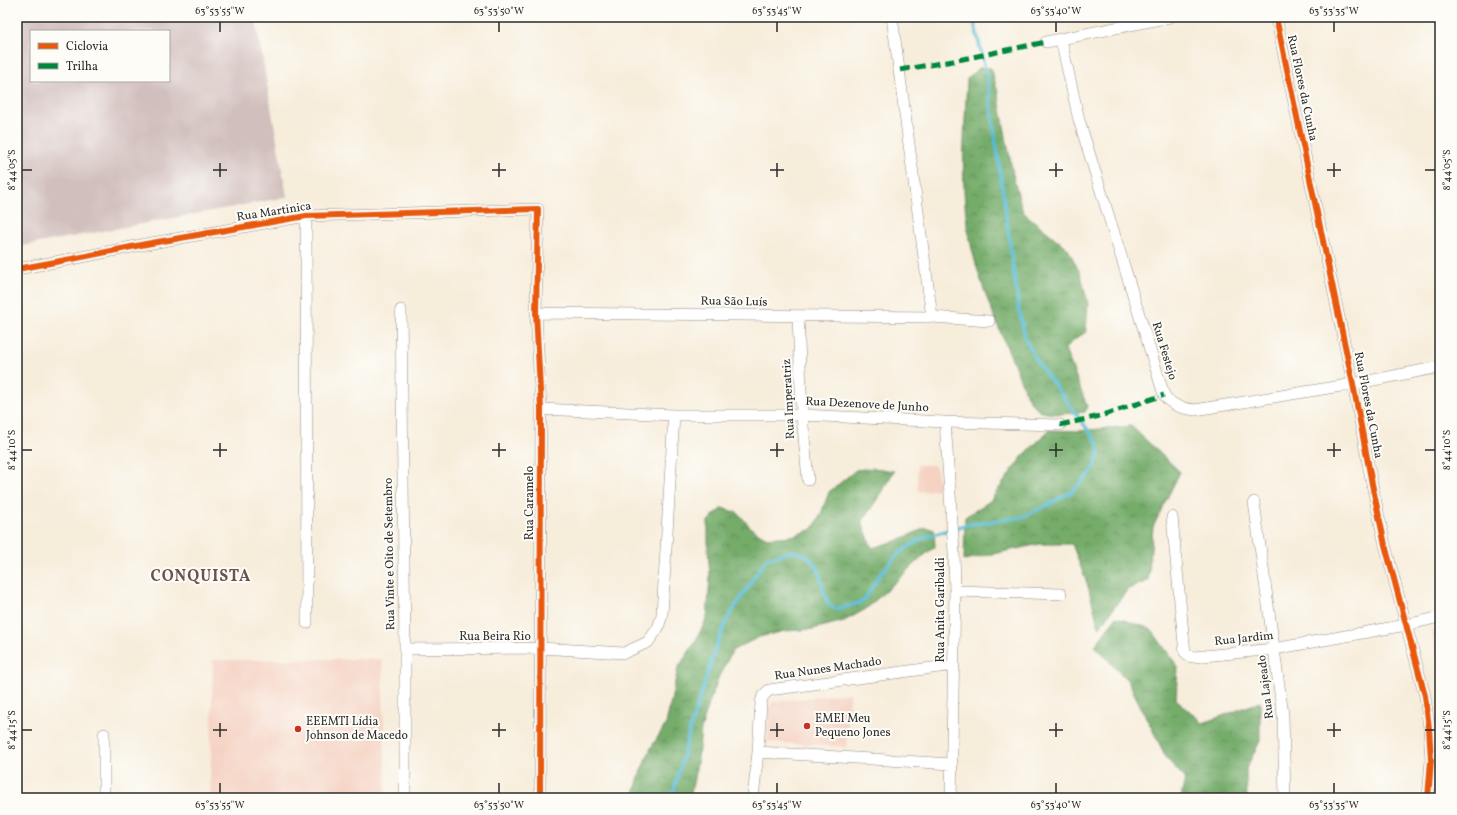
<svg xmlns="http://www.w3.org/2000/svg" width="1457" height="815" font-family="Vollkorn,serif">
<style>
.built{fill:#f5d2c2}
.industrial{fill:#d1bfbd;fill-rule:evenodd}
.forest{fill:url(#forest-crowns);stroke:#506c4a}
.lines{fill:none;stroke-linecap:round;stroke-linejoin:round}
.stream{stroke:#57bcd5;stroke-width:3.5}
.minor-casing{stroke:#918c83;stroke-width:12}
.minor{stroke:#fff;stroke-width:11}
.quiet{stroke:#00873e;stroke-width:5;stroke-dasharray:10 5;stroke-linecap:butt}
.cycleway-casing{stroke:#fdfcf7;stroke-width:8}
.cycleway{stroke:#e8590c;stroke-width:6}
.ticks{fill:none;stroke:#2b2b2b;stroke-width:1.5}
.poi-dot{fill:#c8321e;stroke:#fdfcf7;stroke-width:1.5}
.labels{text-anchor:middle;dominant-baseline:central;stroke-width:4;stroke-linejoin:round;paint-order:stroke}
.street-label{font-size:12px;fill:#2b2b2b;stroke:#fdfcf7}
.poi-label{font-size:12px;fill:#2b2b2b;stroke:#fdfcf7;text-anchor:start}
.district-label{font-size:16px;font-weight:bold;letter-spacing:1px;fill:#6c5150;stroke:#fdfcf7}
.neatline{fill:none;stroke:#2b2b2b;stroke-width:1.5}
.ticks-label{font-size:10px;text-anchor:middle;fill:#2b2b2b}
</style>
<defs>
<pattern id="forest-crowns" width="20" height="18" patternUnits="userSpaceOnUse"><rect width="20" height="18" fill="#75ac6a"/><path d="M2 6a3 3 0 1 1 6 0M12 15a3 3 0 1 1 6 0" fill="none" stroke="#608c57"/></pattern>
</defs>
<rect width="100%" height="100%" fill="#fdfcf7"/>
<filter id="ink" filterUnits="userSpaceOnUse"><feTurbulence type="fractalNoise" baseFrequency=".025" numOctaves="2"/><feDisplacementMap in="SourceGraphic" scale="8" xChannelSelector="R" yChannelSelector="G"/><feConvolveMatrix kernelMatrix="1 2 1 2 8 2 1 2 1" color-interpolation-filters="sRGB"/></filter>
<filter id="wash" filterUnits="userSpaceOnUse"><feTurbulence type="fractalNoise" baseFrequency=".012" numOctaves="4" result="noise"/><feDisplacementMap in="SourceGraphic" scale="16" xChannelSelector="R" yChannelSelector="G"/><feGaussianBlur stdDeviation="0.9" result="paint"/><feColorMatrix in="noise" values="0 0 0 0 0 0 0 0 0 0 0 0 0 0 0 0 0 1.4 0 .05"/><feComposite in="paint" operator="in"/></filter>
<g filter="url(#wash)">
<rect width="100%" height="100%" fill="#f7eddb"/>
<path class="built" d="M917 465H934L937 470 939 489 918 492Z
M1440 629V676L1432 630Z
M382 659 386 798H210L213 660Z
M850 693 846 747 767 742 768 710 773 702Z"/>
<path class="industrial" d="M17 17H255L287 197 17 247ZM31 31H169V81H31Z"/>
<path class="forest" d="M978 68H991L998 93 1014 180 1023 212 1068 249 1081 275 1088 304 1086 332 1075 339 1065 349 1087 406 1085 412C1073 413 1051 416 1040 411 1028 405 1020 378 1015 366 996 322 973 270 967 222 960 175 965 127 967 79Z
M1131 426 1180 472 1153 527 1148 581 1128 589 1099 628 1088 586 1072 544H1040L964 560 965 517 990 501 1022 457 1049 430 1079 431Z
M874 468 894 471 878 498 862 522 872 548 899 540 925 528 934 529 935 547 928 552 866 609 844 621 813 629 785 631 759 637 733 650 719 676 709 703 701 730 698 758 690 798H633L640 773 651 748 666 724 678 668 694 644 707 618 710 577 708 549V521L722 508 738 513 752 529 767 538 792 536 813 529 821 514 829 492 856 470Z
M1116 617 1151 629 1178 667 1176 699 1203 723 1260 702V741L1246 769 1247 798H1181L1185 778 1167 759 1128 681 1095 646Z"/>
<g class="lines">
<path class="stream" d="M672 798 690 729 717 644 728 618 766 559 793 551 806 555 817 566 828 604 836 609 860 603 865 599 880 574 899 553 923 538 965 525 1022 517 1048 505 1073 491 1093 470 1099 454 1097 442 1038 363 1025 338 1019 310 987 77 973 17"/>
</g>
</g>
<g filter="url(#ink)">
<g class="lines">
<g class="minor-casing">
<path id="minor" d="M892 17 932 317
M1276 17 1353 384 1372 484 1385 545 1425 696 1429 728 1431 760 1428 798
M1061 40 1079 120 1164 395C1172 406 1181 408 1195 410L1353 384 1440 367
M1046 42 1170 17
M306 216 307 623
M17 269 77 258 146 244 306 216 538 209 536 313 541 409 540 798
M401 310 405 649V798
M536 313 932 317 989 321
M798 316 802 415 808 480
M541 409 674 415H802L945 422 1060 425
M945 422 954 552 955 591 951 798
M1254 502 1283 715 1285 798
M1172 517 1184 644 1185 652 1189 656 1194 657 1274 649 1406 625 1440 617
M955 591 1061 594
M405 649 540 648 624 653 648 642 658 628 662 615 674 415
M758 752 952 764
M104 798V734
M753 798 758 752 761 702 763 696 769 690 954 665"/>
</g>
<use href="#minor" class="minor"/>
<path class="quiet" d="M900 70 953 61 1046 42
M1060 425 1100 416 1164 395"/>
<g class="cycleway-casing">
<path id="cycleway" d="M1276 17 1353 384 1372 484 1385 545 1425 696 1429 728 1431 760 1428 798
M17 269 77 258 146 244 306 216 538 209 536 313 541 409 540 798"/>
</g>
<use href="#cycleway" class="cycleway"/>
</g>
</g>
<path class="ticks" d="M220 22V32M499 22V32M777 22V32M1056 22V32M1334 22V32M220 163V177M499 163V177M777 163V177M1056 163V177M1334 163V177M22 170H32M213 170H227M492 170H506M770 170H784M1049 170H1063M1327 170H1341M1425 170H1435M220 443V457M499 443V457M777 443V457M1056 443V457M1334 443V457M22 450H32M213 450H227M492 450H506M770 450H784M1049 450H1063M1327 450H1341M1425 450H1435M220 723V737M499 723V737M777 723V737M1056 723V737M1334 723V737M22 730H32M213 730H227M492 730H506M770 730H784M1049 730H1063M1327 730H1341M1425 730H1435M220 783V793M499 783V793M777 783V793M1056 783V793M1334 783V793"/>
<g class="poi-dot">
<circle cx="807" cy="726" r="4"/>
<circle cx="298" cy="729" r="4"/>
</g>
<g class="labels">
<g class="street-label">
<text transform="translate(1302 88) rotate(78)">Rua Flores da Cunha</text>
<text transform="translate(274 212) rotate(-9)">Rua Martinica</text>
<text transform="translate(734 302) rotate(1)">Rua São Luís</text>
<text transform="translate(1164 351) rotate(73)">Rua Festejo</text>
<text transform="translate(789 399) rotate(-93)">Rua Imperatriz</text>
<text transform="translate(867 405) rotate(3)">Rua Dezenove de Junho</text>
<text transform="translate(1368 405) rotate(79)">Rua Flores da Cunha</text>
<text transform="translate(530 503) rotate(-90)">Rua Caramelo</text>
<text transform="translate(390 554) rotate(-91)">Rua Vinte e Oito de Setembro</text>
<text transform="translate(941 610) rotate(-90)">Rua Anita Garibaldi</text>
<text x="495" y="637">Rua Beira Rio</text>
<text transform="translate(1244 639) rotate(-6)">Rua Jardim</text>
<text transform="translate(828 669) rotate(-8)">Rua Nunes Machado</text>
<text transform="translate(1266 687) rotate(-97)">Rua Lajeado</text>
</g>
<g class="poi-label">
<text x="815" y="719">EMEI Meu<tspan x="815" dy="14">Pequeno Jones</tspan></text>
<text x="306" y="722">EEEMTI Lídia<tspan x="306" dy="14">Johnson de Macedo</tspan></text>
</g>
<g class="district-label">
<text x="201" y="577">CONQUISTA</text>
</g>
</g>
<rect width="1457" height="815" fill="none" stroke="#fdfcf7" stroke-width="44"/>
<rect x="30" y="30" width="140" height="52" fill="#fdfcf7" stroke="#a9a8a5"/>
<rect x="38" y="43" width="20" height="6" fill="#e8590c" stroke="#a9a8a5"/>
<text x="66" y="50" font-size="12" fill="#2b2b2b">Ciclovia</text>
<rect x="38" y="63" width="20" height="6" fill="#00873e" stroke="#a9a8a5"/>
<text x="66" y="70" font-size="12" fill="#2b2b2b">Trilha</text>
<rect x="22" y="22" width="1413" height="771" class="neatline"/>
<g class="ticks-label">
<text x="220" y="14">63°53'55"W</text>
<text x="499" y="14">63°53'50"W</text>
<text x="777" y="14">63°53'45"W</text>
<text x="1056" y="14">63°53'40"W</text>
<text x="1334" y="14">63°53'35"W</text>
<text transform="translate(11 170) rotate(-90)" y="4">8°44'05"S</text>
<text transform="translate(1446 170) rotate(-90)" y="4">8°44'05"S</text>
<text transform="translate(11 450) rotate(-90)" y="4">8°44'10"S</text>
<text transform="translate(1446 450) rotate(-90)" y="4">8°44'10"S</text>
<text transform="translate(11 730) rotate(-90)" y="4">8°44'15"S</text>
<text transform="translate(1446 730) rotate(-90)" y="4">8°44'15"S</text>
<text x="220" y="808">63°53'55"W</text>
<text x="499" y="808">63°53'50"W</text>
<text x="777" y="808">63°53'45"W</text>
<text x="1056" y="808">63°53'40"W</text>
<text x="1334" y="808">63°53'35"W</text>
</g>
</svg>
